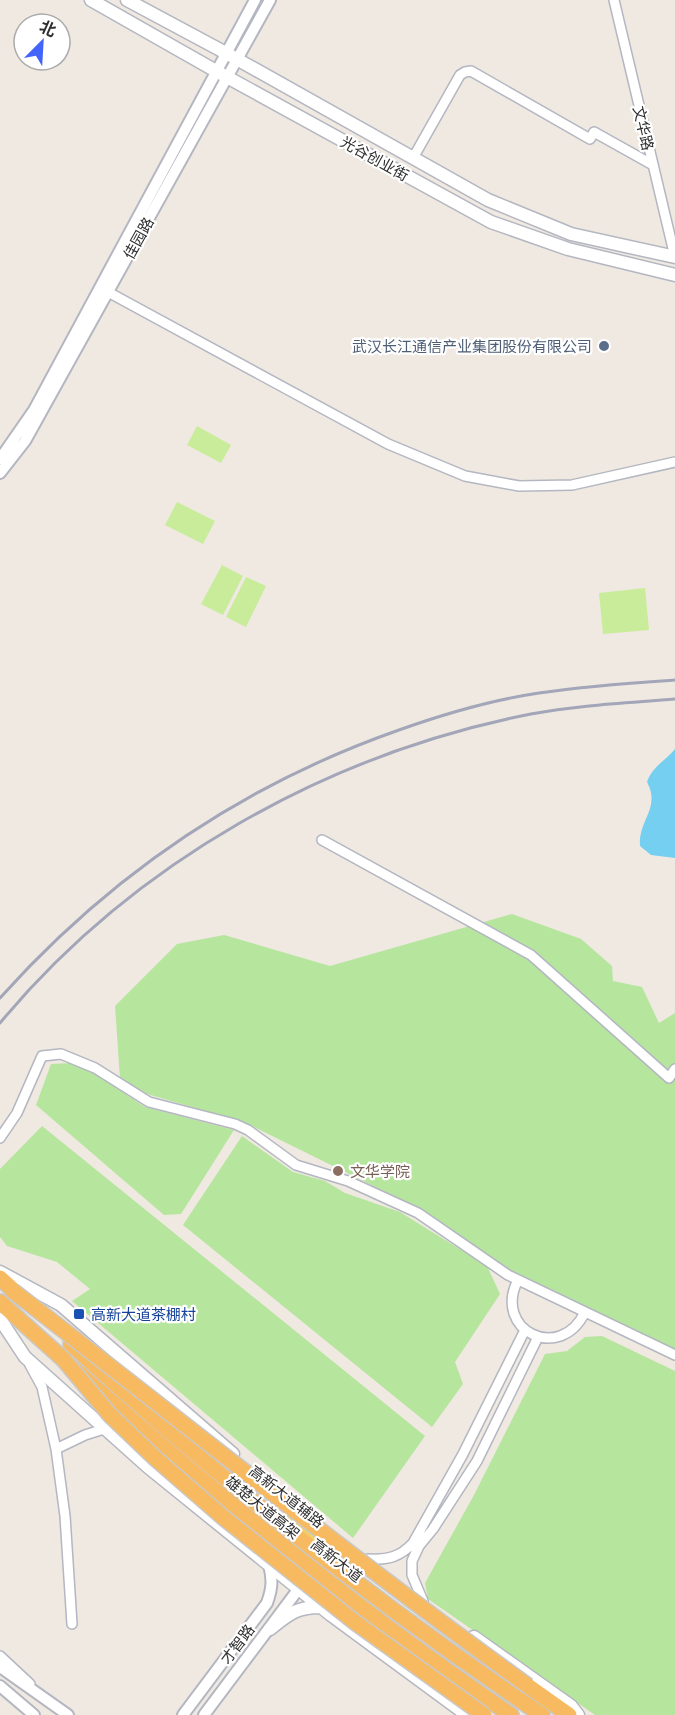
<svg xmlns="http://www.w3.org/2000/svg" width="675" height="1715" font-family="'Noto Sans','Noto Sans SC',sans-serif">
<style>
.green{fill:#b6e59e}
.pitch{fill:#c9ec9a}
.water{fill:#75cff0}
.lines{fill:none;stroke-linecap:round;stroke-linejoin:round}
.minor-casing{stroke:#b4b7c1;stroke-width:12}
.tertiary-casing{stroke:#b4b7c1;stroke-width:14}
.secondary-casing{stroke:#b4b7c1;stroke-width:15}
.primary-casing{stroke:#c9c9c9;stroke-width:16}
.trunk-casing{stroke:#c9c9c9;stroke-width:18}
.minor{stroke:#fff;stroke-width:9}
.tertiary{stroke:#fff;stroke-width:10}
.secondary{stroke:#fff;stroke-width:12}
.primary{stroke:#f2d163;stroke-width:14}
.trunk{stroke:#f8ba60;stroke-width:15}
.rail{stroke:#a3a6b8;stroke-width:3}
.trunk-bridge-casing{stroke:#c9c9c9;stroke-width:18;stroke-linecap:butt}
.trunk-bridge{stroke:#f8ba60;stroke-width:15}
.service-dot{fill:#5c6f8a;stroke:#fff;stroke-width:2}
.education-dot{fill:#8d6e63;stroke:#fff;stroke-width:2}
.transit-dot{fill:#1a4fb4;stroke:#fff;stroke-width:2}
.labels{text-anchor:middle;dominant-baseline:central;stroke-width:4.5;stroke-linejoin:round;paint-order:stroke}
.street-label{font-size:15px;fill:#2e2e2e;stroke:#fff}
.service-label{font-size:15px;fill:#4e5e75;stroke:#fff;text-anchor:end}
.education-label{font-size:15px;fill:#785e54;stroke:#fff;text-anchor:start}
.transit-label{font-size:15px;fill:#164399;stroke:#fff;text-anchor:start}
</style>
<rect width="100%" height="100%" fill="#efe9e1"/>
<path class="green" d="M512 914 581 939 612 966 613 981 642 987 659 1023 675 1013V1349L514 1272 418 1208 244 1122 147 1094 120 1078 115 1006 177 944 224 935 330 966Z
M72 1063 90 1071 145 1107 234 1130 181 1214 164 1215 36 1105 51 1064Z
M42 1126 425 1436 353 1538 72 1301 90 1289 57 1262 7 1246 0 1237V1169Z
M242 1136 293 1172 325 1181 345 1193 400 1212 487 1266 500 1294 455 1362 463 1384 432 1427 183 1225Z
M602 1336 675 1371V1715H595L428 1599 425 1583 474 1495 545 1354 567 1351 585 1337Z"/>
<path class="pitch" d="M197 426 231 445 221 463 187 445Z
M177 502 215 521 203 544 165 525Z
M222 565 243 576 223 615 201 604Z
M246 577 266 586 246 627 226 617Z
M645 588 649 630 603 634 599 593Z"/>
<path class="water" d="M675 749V858L651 855 640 846C638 820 661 808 647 782 652 767 665 761 675 749Z"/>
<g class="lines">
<g class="minor-casing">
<path id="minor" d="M614 0 675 257
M413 158 460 75 465 72 471 71 590 139 594 132 653 165
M108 292 388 444 465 476 519 486 572 485 675 462
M322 840 531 955 669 1078 675 1069
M0 1138 17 1113 42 1056 61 1054 95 1068 149 1102 235 1124 248 1130 296 1165 348 1181 418 1213 508 1275 675 1355
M518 1280C492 1330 560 1364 585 1312
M30 1365 42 1387 56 1449 65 1516 72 1624
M56 1449 85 1435 104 1429
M368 1559C388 1560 400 1557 413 1543L463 1454 525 1330
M423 1601 412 1575V1561L419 1546 433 1529 477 1461 538 1337
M0 1656 30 1684"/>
</g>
<g class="tertiary-casing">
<path id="tertiary" d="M0 459 34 410 255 0
M0 473 25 441 270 0
M0 1667 68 1715
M0 1686 34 1715
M183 1715 267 1603C272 1589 273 1580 269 1565
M204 1715 303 1583"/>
</g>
<g class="secondary-casing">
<path id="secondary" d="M91 0 216 71 491 222 568 249 675 275
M127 0 226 53 488 200 571 234 675 257
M0 1272 61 1305 233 1454
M0 1319 25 1357 148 1467 331 1615 467 1715
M270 1629C289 1614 296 1607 321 1607
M474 1637 571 1706 578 1715"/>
</g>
<g class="primary-casing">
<path id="primary" d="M294 1515 319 1546"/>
</g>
<g class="trunk-casing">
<path id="trunk" d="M0 1278 23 1299
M0 1302C161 1449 330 1592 511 1715
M71 1344C218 1479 377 1604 542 1715
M528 1686 569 1715"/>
</g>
<use href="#minor" class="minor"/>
<use href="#tertiary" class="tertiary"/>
<use href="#secondary" class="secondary"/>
<use href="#primary" class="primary"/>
<use href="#trunk" class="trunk"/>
<path class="rail" d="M0 998C111 874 242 785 399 730 444 714 492 700 539 693 584 686 630 683 675 680
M0 1023C133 863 327 754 531 714 579 705 627 703 675 699"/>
<g class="trunk-bridge-casing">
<path id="trunk-bridge" d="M13 1291C184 1423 352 1559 528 1686
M64 1360 110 1415 155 1458 224 1518 356 1623 484 1715"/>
</g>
<use href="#trunk-bridge" class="trunk-bridge"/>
</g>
<circle class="service-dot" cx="604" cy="346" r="6"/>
<circle class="education-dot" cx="338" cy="1171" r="6"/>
<rect class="transit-dot" x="73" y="1308" width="12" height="12" rx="3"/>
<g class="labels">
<g class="street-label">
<text transform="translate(644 128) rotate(77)">文华路</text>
<text transform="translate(375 158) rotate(29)">光谷创业街</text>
<text transform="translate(138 238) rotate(-61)">佳园路</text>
<text transform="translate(287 1496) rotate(38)">高新大道辅路</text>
<text transform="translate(263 1507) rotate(39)">雄楚大道高架</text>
<text transform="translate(337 1560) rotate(38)">高新大道</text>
<text transform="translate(237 1644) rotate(-53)">才智路</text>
</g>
<g class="service-label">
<text x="592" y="346">武汉长江通信产业集团股份有限公司</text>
</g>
<g class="education-label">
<text x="350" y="1171">文华学院</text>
</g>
<g class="transit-label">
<text x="91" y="1314">高新大道茶棚村</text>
</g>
</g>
<g transform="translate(42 42) rotate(24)"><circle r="28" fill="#ffffff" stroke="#ababab" stroke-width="1.5"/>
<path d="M0-4.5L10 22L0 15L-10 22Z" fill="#4264fb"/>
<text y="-9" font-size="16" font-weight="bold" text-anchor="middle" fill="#2e2e2e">北</text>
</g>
</svg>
